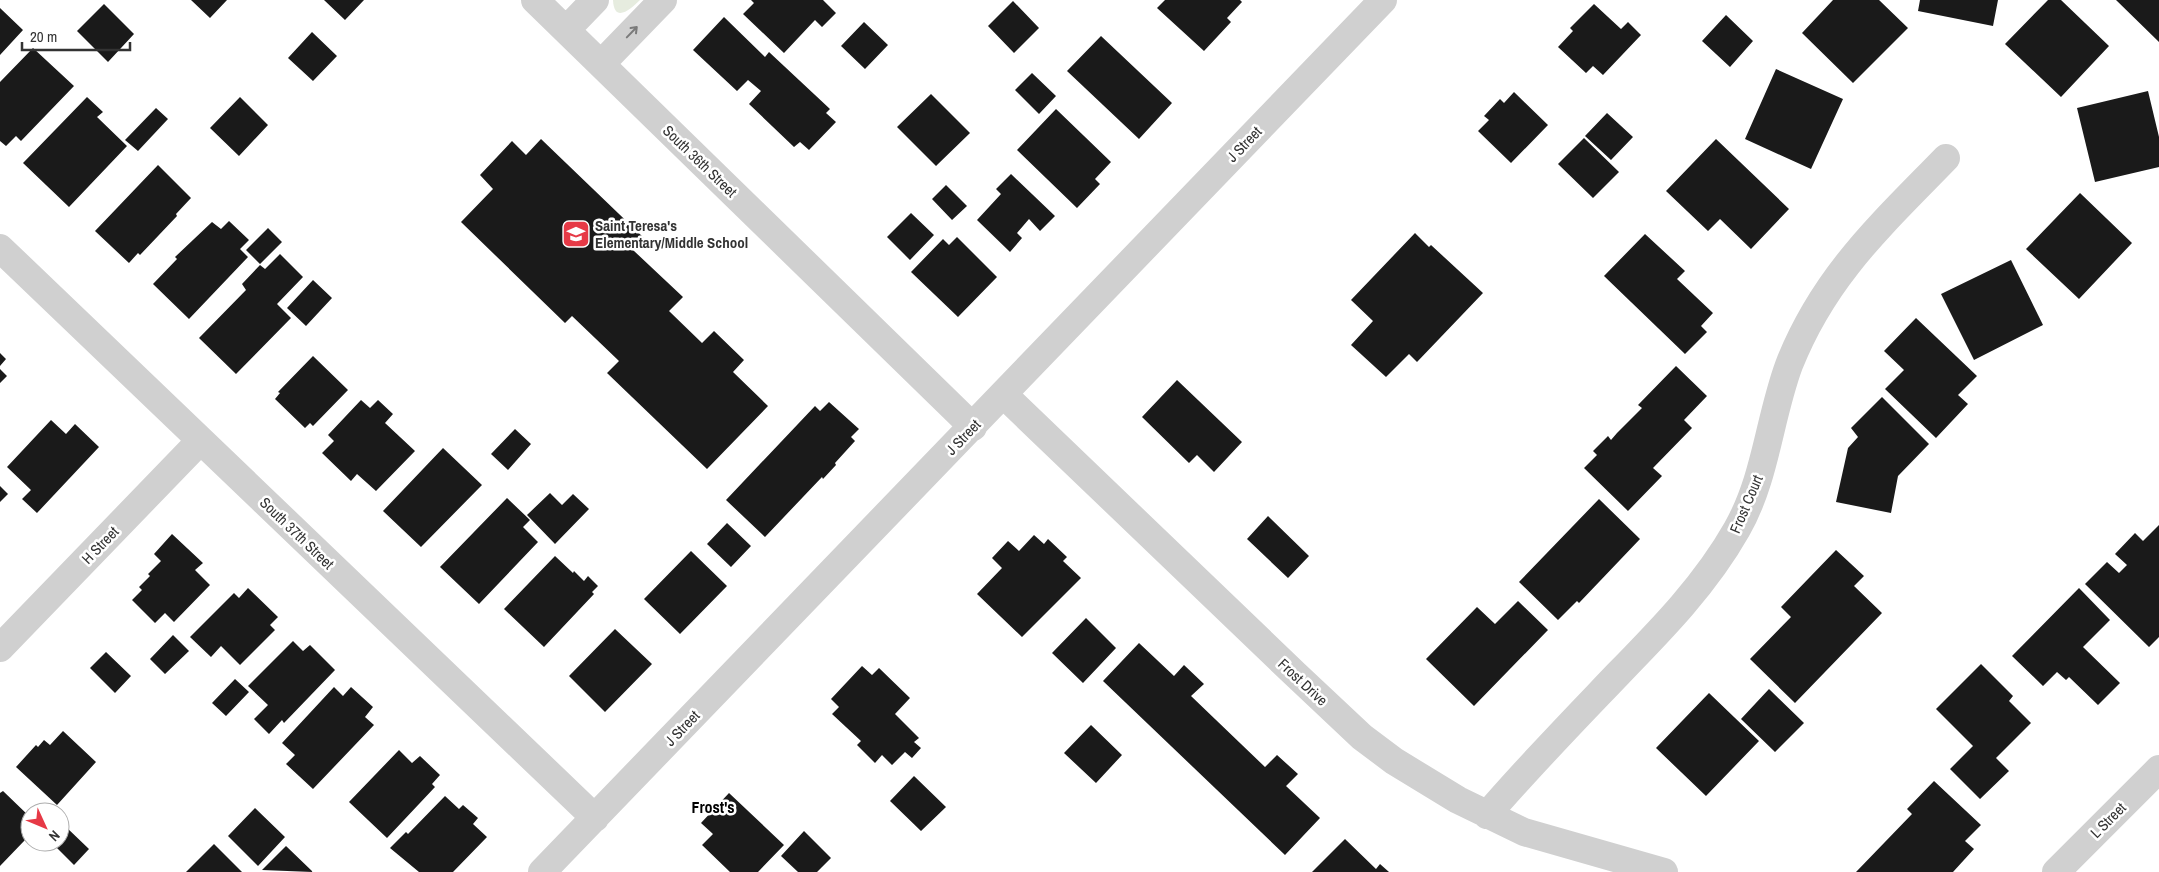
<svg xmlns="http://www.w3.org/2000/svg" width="2159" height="872" font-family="'Archivo Narrow',sans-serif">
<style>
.green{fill:#e6ecdf}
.building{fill:#1a1a1a}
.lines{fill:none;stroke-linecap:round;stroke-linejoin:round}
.street{stroke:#d0d0d0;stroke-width:28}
.oneway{stroke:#7a7a7a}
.labels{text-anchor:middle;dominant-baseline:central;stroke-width:5;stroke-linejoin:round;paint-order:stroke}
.street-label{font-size:15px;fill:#333;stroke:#fff}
.poi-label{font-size:15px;font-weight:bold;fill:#333;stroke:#fff;text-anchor:start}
.neighbourhood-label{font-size:16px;font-weight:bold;fill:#000;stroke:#fff}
</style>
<rect width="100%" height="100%" fill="#fff"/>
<path class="green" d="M613 0H640C631 9 614 24 613 0Z"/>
<path class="building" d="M191 0H227L210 18Z
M324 0H364L345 20Z
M751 0H823L836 13 822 27 815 20 784 53 743 14 754 3Z
M1165 0H1240L1242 2 1227 18 1231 22 1204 51 1157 8Z
M1833 0H1879L1908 28 1853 83 1802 33Z
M1920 0H1998L1993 26 1918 11Z
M2048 0H2061L2109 46 2061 97 2005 44Z
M2116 0H2159V42Z
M1013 1 1039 28 1014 53 988 26Z
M104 4 134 34 108 62 77 31Z
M1594 4 1621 29 1628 22 1641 35 1603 75 1593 66 1586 73 1558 47 1573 31 1570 28Z
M0 8 23 30 0 55Z
M1726 15 1753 41 1730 67 1702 41Z
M724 17 765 57 769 52 830 109 826 113 836 122 809 150 800 142 794 147 749 104 761 91 748 80 737 91 693 50Z
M864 22 888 45 865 69 841 46Z
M312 32 337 56 313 81 288 58Z
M1101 36 1172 103 1139 139 1067 71Z
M33 48 74 86 21 141 16 136 6 146 0 141V82Z
M1776 69 1843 99 1811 169 1745 139Z
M1032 73 1056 96 1039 114 1015 90Z
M2148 91 2159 137V167L2095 182 2077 108Z
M1514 92 1548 125 1511 163 1478 131 1489 120 1484 116 1500 99 1504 103Z
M931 94 970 133 936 166 897 127Z
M87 97 103 112 97 117 127 146 69 207 23 163Z
M240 97 268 125 239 156 210 128Z
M156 108 168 119 138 151 125 140Z
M1056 109 1111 162 1095 179 1100 184 1077 208 1017 150Z
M1607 113 1633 137 1611 160 1585 136Z
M1584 138 1619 172 1593 198 1558 164Z
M541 139 644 238 633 250 683 297 669 311 702 343 714 331 744 360 733 372 768 406 707 469 607 373 619 361 572 316 565 323 461 222 493 189 480 175 512 141 526 155Z
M1716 139 1789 209 1751 249 1720 219 1708 231 1666 191Z
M158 165 191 198 176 214 177 216 140 255 138 253 129 263 95 231Z
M1011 174 1055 216 1040 231 1029 219 1017 233 1022 238 1010 252 977 220 1001 194 996 189Z
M946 185 967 206 952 220 932 199Z
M2080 193 2132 243 2079 299 2026 249Z
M911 213 934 235 910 260 887 237Z
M229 221 249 240 240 249 248 257 189 319 153 284 177 259 175 257 212 222 221 229Z
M268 228 282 242 260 264 246 250Z
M1415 233 1429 247 1431 245 1483 293 1417 362 1409 354 1386 377 1351 345 1373 321 1351 300Z
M1645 234 1685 271 1677 279 1713 313 1701 326 1707 332 1685 354 1604 276Z
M957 237 997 277 958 317 911 272 943 239 949 245Z
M280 254 303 277 277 304 291 318 236 374 199 338 246 290 242 284 260 265 265 269Z
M2011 260 2043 325 1974 360 1941 294Z
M313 280 332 298 306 326 287 308Z
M1916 318 1977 376 1958 395 1968 404 1936 438 1885 389 1904 370 1884 351Z
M0 353 6 359 0 366Z
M313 356 348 390 313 426 310 423 305 428 275 399 280 393 278 392Z
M1676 366 1707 396 1684 420 1692 428 1653 468 1662 476 1628 511 1584 468 1597 455 1593 451 1608 436 1611 440 1617 433 1642 408 1638 405Z
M0 369 7 376 0 383Z
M1177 380 1242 442 1214 472 1197 455 1189 463 1142 417Z
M1882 397 1929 444 1898 476 1891 513 1836 502 1848 448 1858 437 1851 428Z
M361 400 370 408 378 400 393 414 385 423 415 451 376 491 357 474 351 481 322 453 334 441 328 435Z
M829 402 859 429 851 437 855 441 835 463 836 465 823 479 822 477 765 537 726 500 815 406 820 411Z
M51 420 66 434 75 424 99 447 37 513 22 499 31 490 7 467Z
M515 429 531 444 508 470 491 454Z
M443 448 482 485 421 547 383 511Z
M0 486 8 494 0 502Z
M550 493 562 505 573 494 589 509 555 544 527 515Z
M507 498 530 520 523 527 538 542 479 604 440 567Z
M1599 499 1640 539 1579 603 1577 601 1558 620 1519 582Z
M1268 516 1309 556 1288 578 1247 539Z
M727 523 751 546 731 567 707 544Z
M2159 525V637L2149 647 2085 584 2107 562 2119 573 2127 565 2115 554 2135 533 2143 541Z
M172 534 203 563 195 570 210 585 174 622 165 613 155 623 132 600 142 590 139 587 150 576 148 574 161 561 154 554Z
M1034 535 1044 544 1048 539 1067 557 1063 561 1081 578 1022 637 977 594 1002 568 992 558 1008 541 1019 551Z
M1836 550 1864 576 1854 586 1882 613 1795 703 1750 659 1791 617 1781 607Z
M691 551 727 586 680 634 644 599Z
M555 556 573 573 574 571 584 581 588 576 598 586 592 592 594 594 544 647 504 609Z
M248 588 278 617 270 625 275 630 240 665 221 646 211 657 190 637 234 593 239 598Z
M2079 588 2110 620 2083 647 2120 683 2098 705 2069 677 2066 680 2057 672 2043 686 2012 656Z
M1518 601 1548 630 1474 706 1426 659 1477 607 1495 624Z
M1086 618 1116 648 1083 683 1052 653Z
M615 629 652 664 605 712 569 676Z
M173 635 189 651 165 674 150 659Z
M293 641 303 651 310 645 335 670 284 723 282 720 269 734 254 719 268 705 248 686Z
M1139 643 1174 676 1184 665 1204 684 1191 696 1265 767 1277 755 1298 774 1286 786 1320 818 1285 855 1103 681Z
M106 652 131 676 115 693 90 668Z
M1981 664 2013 696 2009 701 2031 723 1996 758 2009 771 1980 799 1950 769 1973 746 1936 709Z
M862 666 872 675 879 668 910 698 895 714 919 738 914 742 921 748 912 758 905 752 892 765 882 755 875 763 857 745 861 741 832 714 839 707 831 699Z
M235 679 249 692 226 716 212 703Z
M334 687 343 696 351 687 373 707 365 717 374 725 313 789 286 764 295 755 282 743Z
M1769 689 1804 723 1775 752 1741 719Z
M1709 693 1759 741 1706 796 1656 748Z
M1091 725 1122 755 1096 783 1064 753Z
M63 731 96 762 57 805 16 767 36 745 38 747 44 740 50 745Z
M399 750 412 763 420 756 440 775 432 784 435 787 387 838 349 802Z
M914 776 946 807 921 831 890 801Z
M1934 781 1981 825 1965 841 1974 849 1953 872H1856L1912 814 1907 809Z
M3 791 30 817V840H25L0 866V793Z
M729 793 784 845 758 872H730L702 845 713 834 701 823Z
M445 796 459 809 463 805 478 818 473 824 487 837 453 872H419L390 848 406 832 408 834Z
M255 808 285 837 258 866 228 836Z
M65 826 89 849 74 865 51 842H60V832Z
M804 831 831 858 817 872H798L781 856Z
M1345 839 1376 869 1380 864 1389 872H1312Z
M214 844 242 872H186Z
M286 846 313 872 262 870Z"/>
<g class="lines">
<path class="street" d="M535 0 973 427
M566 30 595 0
M601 64 663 0
M0 248 595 818
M1004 395 1295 674 1362 737 1394 761 1458 800 1524 832 1664 872
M0 648 200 441
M1487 815C1529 766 1574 720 1618 674 1662 629 1706 584 1737 529 1766 478 1769 419 1789 365 1824 276 1882 224 1946 158
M542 872 1383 0
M2056 872 2159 769"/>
</g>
<defs><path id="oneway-shaft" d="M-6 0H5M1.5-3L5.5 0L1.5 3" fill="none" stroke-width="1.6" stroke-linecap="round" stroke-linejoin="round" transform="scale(1.25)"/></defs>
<use class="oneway" href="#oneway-shaft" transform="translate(632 32) rotate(-46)"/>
<defs>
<g id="school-square" transform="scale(1.4375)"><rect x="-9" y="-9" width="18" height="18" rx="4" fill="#e63946" stroke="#fff"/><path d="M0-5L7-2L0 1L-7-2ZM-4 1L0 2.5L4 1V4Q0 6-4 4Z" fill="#fff"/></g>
</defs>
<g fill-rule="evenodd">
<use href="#school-square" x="576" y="234"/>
</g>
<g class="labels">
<g class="street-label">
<text transform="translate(1244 144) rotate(-46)">J Street</text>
<text transform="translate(700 161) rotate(44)">South 36th Street</text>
<text transform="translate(963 437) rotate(-46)">J Street</text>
<text transform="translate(1746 504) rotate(-67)">Frost Court</text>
<text transform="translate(297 533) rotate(44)">South 37th Street</text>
<text transform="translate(100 545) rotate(-46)">H Street</text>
<text transform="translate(1303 682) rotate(43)">Frost Drive</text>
<text transform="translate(682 728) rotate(-46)">J Street</text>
<text transform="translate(2108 820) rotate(-45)">L Street</text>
</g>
<g class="poi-label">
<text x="595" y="225">Saint Teresa's<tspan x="595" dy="17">Elementary/Middle School</tspan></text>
</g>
<g class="neighbourhood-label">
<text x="713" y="807">Frost's</text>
</g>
</g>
<g transform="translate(45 827) rotate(134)"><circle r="24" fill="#ffffff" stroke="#adadad"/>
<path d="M0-4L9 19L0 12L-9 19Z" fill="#e63946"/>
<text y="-8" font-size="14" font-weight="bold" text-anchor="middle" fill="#333333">N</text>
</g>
<path d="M22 42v8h108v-8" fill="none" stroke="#333333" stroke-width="2.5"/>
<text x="30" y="42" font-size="15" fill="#333333" stroke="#ffffff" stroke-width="4" paint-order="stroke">20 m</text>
</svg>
